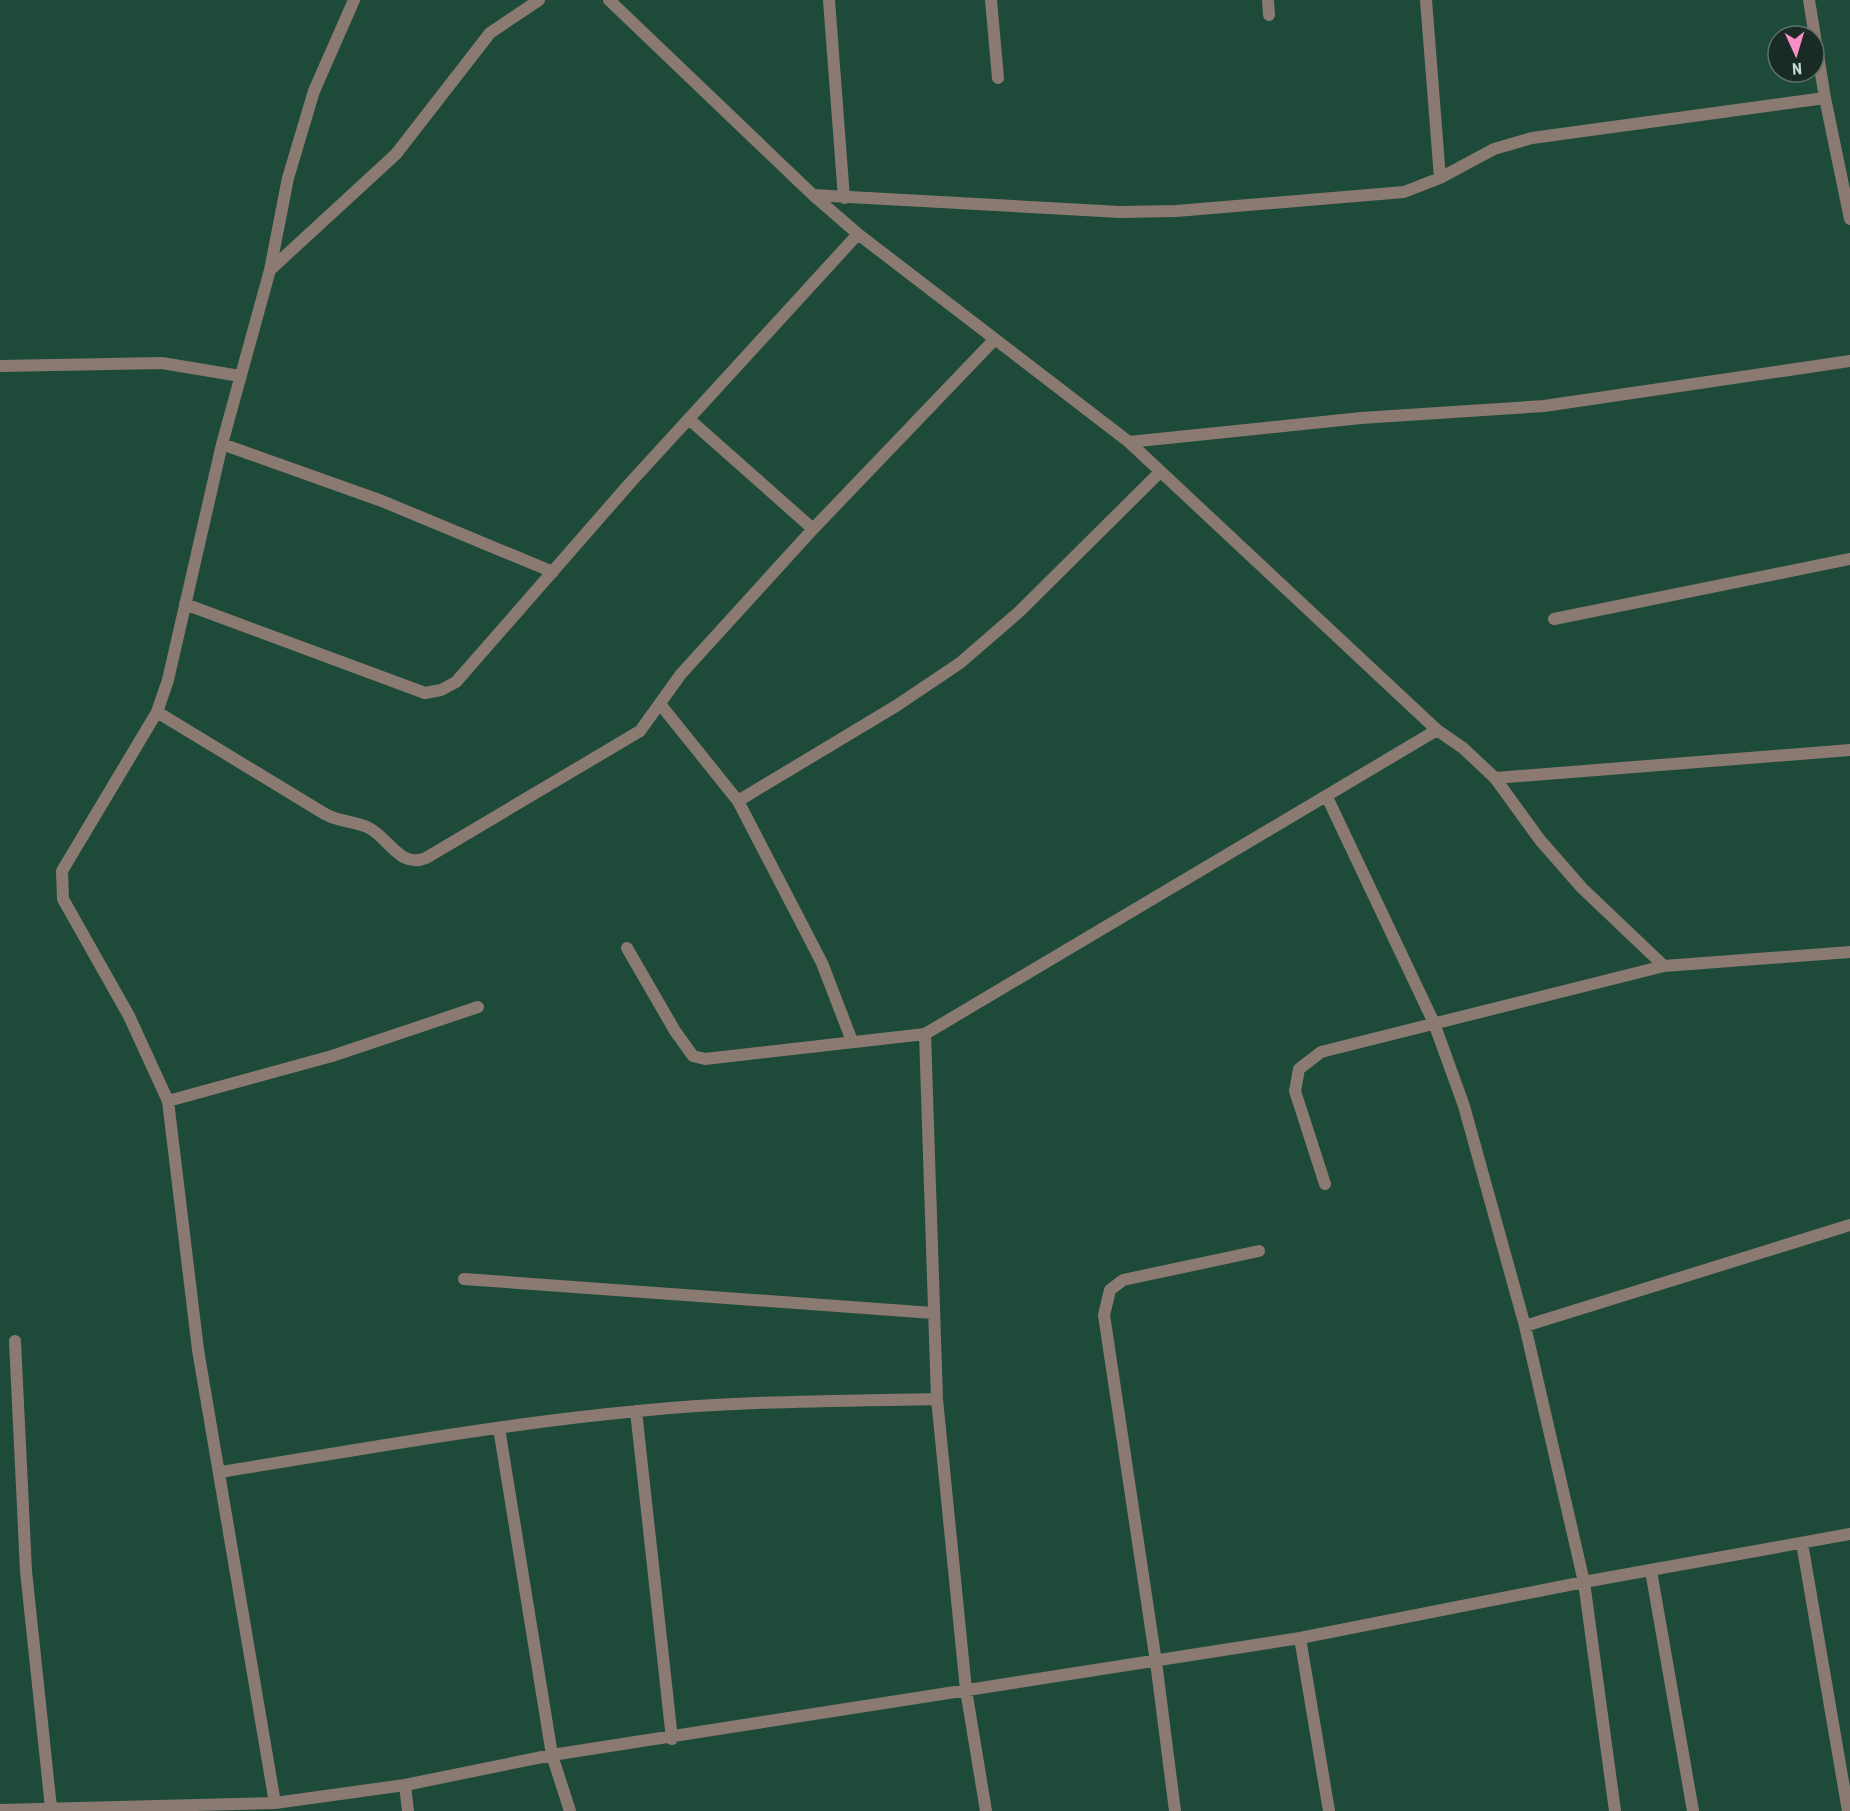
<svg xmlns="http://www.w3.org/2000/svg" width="1850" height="1811" font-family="'Roboto Condensed',sans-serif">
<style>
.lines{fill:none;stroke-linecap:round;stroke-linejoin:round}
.street{stroke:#8b7a71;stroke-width:12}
</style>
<rect width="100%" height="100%" fill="#1e4a3a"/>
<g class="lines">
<path class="street" d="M609 0 813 195 858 234 1129 442 1437 730 1463 748 1495 778 1850 750
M829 0 844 198
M991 0 998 78
M1268 0 1269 15
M1426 0 1440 178
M1809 0 1825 98 1850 219
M813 195 1120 212 1176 211 1404 192 1440 178 1494 149 1532 138 1825 98
M270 270 288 178 314 91 354 0
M0 366 162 363 240 376
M690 420 813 529
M1129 442 1361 418 1544 406 1850 361
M222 444 382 501 553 572
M185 604 425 693 441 690 456 682 630 483 858 234
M1554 619 1850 559
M660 704 738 801 822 963 852 1041
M157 712 325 814C339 822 355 821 369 828 389 838 400 869 426 858L640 731 681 674 813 529 995 339
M1495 778 1540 840 1582 888 1664 966
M1327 797 1434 1023 1464 1106 1525 1326 1584 1582 1615 1811
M738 801 896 706 960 663 1020 611 1160 472
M627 948 675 1031 693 1056 705 1059 925 1034
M168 1101 332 1056 478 1007
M1325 1184 1295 1091 1299 1069 1321 1052 1664 966 1850 952
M464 1279 933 1313
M1525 1326 1850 1225
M15 1341 26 1571 51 1808
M636 1411 672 1739
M499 1428 552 1755 570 1811
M220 1472C359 1450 498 1424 638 1411 737 1401 837 1401 937 1399
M1802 1543 1848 1811
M1651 1571 1693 1811
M1300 1638 1329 1811
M405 1785 408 1811
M275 1803 198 1350 168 1101 129 1016 63 899 62 871 157 712 168 680 222 444 270 270 396 154 490 33 539 0
M0 1810 275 1803 405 1785 552 1755 1300 1638 1584 1582 1850 1534
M986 1811 966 1690 937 1399 925 1034 1437 730
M1175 1811 1156 1662 1104 1315 1110 1290 1123 1280 1259 1251"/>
</g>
<g transform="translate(1796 54) rotate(176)"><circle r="28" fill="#192b24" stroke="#5e716a" stroke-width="1.5"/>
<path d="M0-4.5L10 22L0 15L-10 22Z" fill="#fa8fc8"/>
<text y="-9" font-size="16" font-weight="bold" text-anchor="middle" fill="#c5dbd2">N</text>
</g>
</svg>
